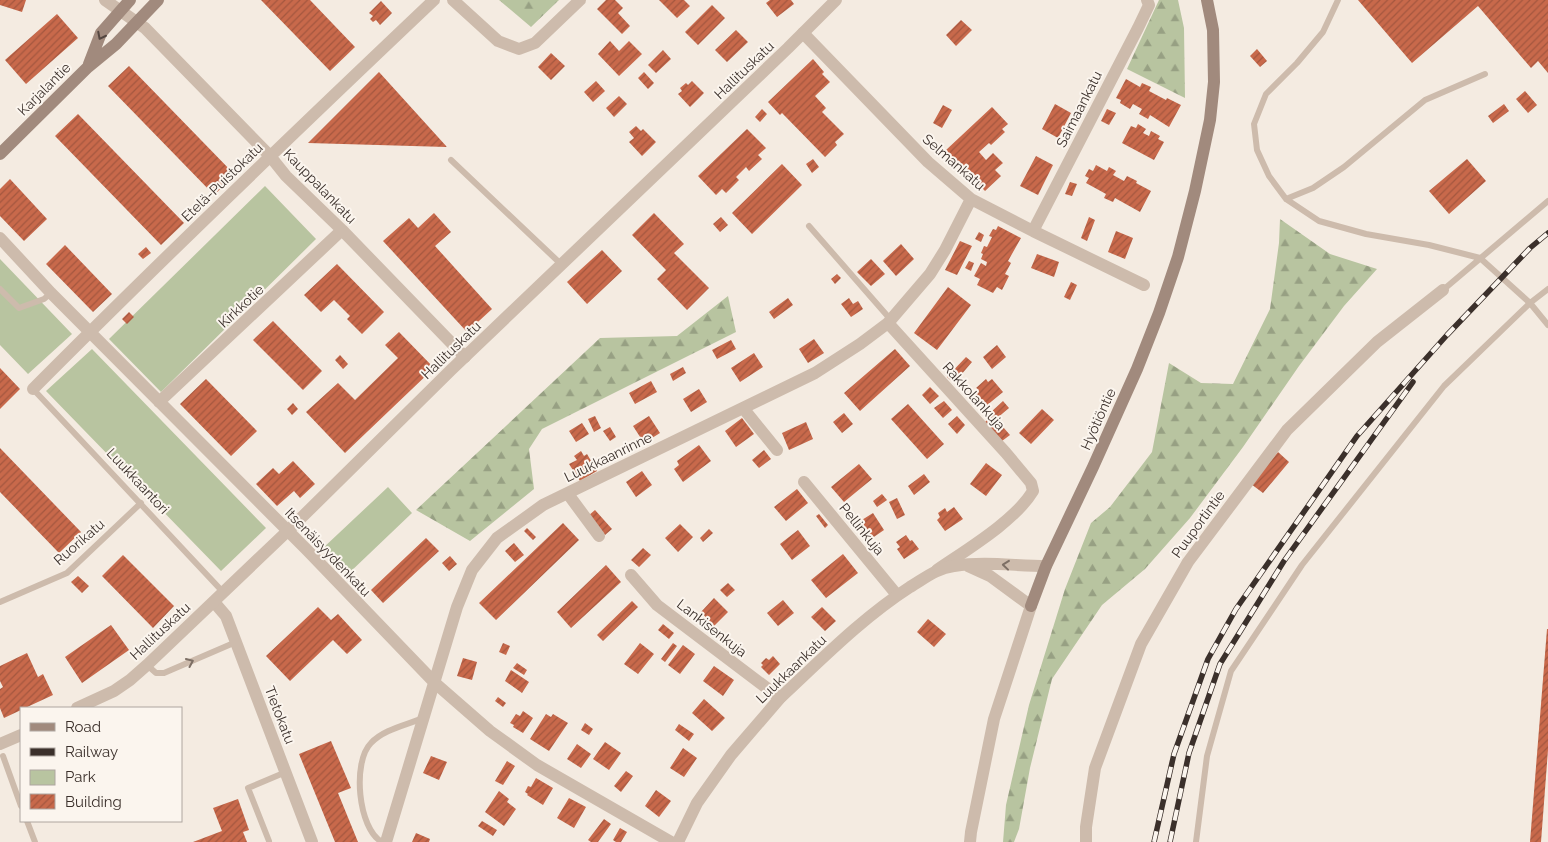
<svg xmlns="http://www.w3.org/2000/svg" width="1548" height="842" font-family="Raleway,sans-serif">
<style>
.forest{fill:url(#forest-firs)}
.park{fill:#b8c4a0}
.building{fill:url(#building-hatch)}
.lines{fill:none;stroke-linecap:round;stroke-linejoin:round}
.service{stroke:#cdbbac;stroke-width:6}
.minor{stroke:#cdbbac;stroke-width:12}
.tertiary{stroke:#cdbbac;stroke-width:12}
.secondary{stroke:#a18a7d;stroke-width:12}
.rail-casing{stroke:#3b302b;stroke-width:5.5}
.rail{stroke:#fbf5ee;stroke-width:4;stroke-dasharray:11;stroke-linecap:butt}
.oneway{stroke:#544640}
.oneway2{stroke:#7d6f65}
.labels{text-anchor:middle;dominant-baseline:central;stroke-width:4;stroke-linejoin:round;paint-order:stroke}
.street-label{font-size:14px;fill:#3b302b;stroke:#fbf5ee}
</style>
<defs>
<pattern id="forest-firs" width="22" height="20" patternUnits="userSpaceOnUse" patternTransform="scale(1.25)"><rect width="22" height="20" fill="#b8c4a0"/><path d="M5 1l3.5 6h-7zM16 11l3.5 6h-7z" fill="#97a083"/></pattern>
<pattern id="building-hatch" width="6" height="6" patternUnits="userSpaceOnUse" patternTransform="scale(1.25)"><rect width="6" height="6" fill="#c8694b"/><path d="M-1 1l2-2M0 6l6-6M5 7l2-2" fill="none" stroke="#a4573f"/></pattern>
</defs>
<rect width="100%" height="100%" fill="#f4ebe1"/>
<path class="forest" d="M499 0H559L531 27Z
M1159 0H1178L1184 28 1185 98 1127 69Z
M1280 219 1330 254 1377 269 1344 306 1299 366 1243 447 1190 518 1145 569 1102 605 1052 679 1030 768 1019 829 1014 842H1003L1006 805 1029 705 1065 589 1091 523 1110 507 1152 452 1169 363 1201 383 1233 384 1270 309 1279 243Z
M728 296 736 332 542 429 529 449 534 489 470 541 416 510 600 338 677 336Z"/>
<path class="park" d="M265 186 316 239 161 392 109 339Z
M0 259 72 334 28 374 0 345Z
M92 349 266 528 221 571 46 391Z
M388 487 412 513 347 575 322 549Z"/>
<path class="building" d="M0 0H26L22 12 0 5Z
M261 0H310L355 47 330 71Z
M606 0H615L623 8 618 13 630 26 622 34 597 9Z
M659 0H684L690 6 677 18Z
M770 0H791L794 4 777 17 766 3Z
M1358 0H1548V73L1538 61 1531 68 1478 6 1412 63Z
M381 1 392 13 380 25 376 20 373 22 370 19 373 16 369 13Z
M712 5 725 18 698 45 685 32Z
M57 14 78 38 26 84 5 60Z
M961 20 972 30 956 46 946 35Z
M736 30 748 42 727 62 715 50Z
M610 41 619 51 629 41 642 54 619 76 598 54Z
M1257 49 1267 61 1260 67 1250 56Z
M663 50 671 59 656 73 648 65Z
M551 53 565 66 551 80 538 67Z
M813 59 824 72 822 74 830 82 815 96 826 108 822 112 844 134 835 142 837 145 825 157 782 113 780 115 768 102Z
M129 66 235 175 214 195 108 86Z
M379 72 447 147 308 143Z
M644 72 654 83 648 89 638 78Z
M1126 79 1140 87 1142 83 1151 87 1149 91 1166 100 1167 98 1181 105 1169 127 1150 115 1148 119 1139 114 1142 109 1133 104 1130 109 1120 103 1121 100 1116 98Z
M596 81 605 91 593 102 584 92Z
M692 81 704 93 690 107 678 94 682 91 680 88 686 83 688 85Z
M1525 91 1537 105 1528 113 1516 99Z
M619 96 627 104 614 117 606 108Z
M1055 104 1071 113 1058 138 1042 129Z
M1504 104 1509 111 1493 123 1488 116Z
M943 105 952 110 942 128 933 123Z
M992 107 1008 124 1002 129 1005 132 991 145 989 143 979 152 986 160 993 153 1003 163 995 170 1001 176 985 191 958 163 952 169 946 162 951 157 945 151Z
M762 109 767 114 760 122 755 117Z
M1107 109 1116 113 1109 125 1101 121Z
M78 114 184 223 161 245 55 136Z
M1138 124 1146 129 1143 133 1149 136 1151 131 1160 136 1158 139 1164 142 1154 160 1122 143 1131 126 1136 128Z
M636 126 641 131 643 129 656 142 642 156 629 142 634 138 629 132Z
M747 129 766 148 758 155 762 159 749 171 746 167 736 177 739 180 726 193 722 189 716 195 698 176Z
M1036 156 1053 165 1038 195 1020 186Z
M813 159 819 167 812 173 806 164Z
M1467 159 1486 181 1449 214 1429 191Z
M782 164 802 185 752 234 732 213Z
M1096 165 1107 171 1109 167 1116 171 1113 175 1124 181 1127 176 1137 181 1136 183 1151 191 1140 212 1115 198 1113 202 1104 198 1106 194 1086 183 1089 178 1085 176 1089 169 1093 171Z
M10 179 47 219 24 241 0 216V189Z
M1070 182 1077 184 1072 196 1065 194Z
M434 213 451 232 435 246 492 309 467 332 383 241 409 218 418 228Z
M654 213 684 244 674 253 709 288 687 310 657 279 666 270 632 235Z
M721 217 728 225 720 232 713 224Z
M1089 217 1095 220 1087 241 1081 238Z
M998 226 1021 238 1008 261 1011 263 1005 274 1009 276 1002 290 997 287 993 293 977 285 980 279 974 276 981 263 986 266 987 262 981 259 983 254 981 253 984 246 987 247 992 237 989 236 993 229 996 230Z
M1116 231 1133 238 1125 259 1108 252Z
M979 232 984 235 981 242 975 239Z
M960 241 972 246 957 275 945 270Z
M901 244 914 259 896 276 883 261Z
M65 245 112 294 93 312 46 264Z
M146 247 151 253 143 259 138 254Z
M602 250 622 271 587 304 567 282Z
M1037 254 1059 262 1054 277 1031 268Z
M871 259 885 274 871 286 857 272Z
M969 261 974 263 971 271 965 268Z
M337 264 384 312 362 334 347 319 350 316 334 300 321 312 304 295Z
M837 274 841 278 835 284 831 279Z
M1071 282 1077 285 1070 300 1064 297Z
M948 287 971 305 937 350 914 333Z
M788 298 793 305 774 319 769 312Z
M849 298 853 304 858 301 863 309 851 317 841 304Z
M129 312 134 317 127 324 122 319Z
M273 321 322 371 303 390 253 340Z
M399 332 434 368 345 453 306 412 338 383 355 400 398 358 385 345Z
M814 339 824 353 808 363 799 349Z
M731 340 736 349 717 359 712 350Z
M997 345 1006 357 992 369 983 357Z
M895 349 910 366 860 411 844 393Z
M754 353 763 367 740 382 731 368Z
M340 355 348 364 343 369 335 360Z
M966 357 972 362 954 383 947 377Z
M683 367 686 373 673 381 670 374Z
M0 368 20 389 0 409Z
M206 379 257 431 231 456 180 404Z
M986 379 988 382 992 379 1003 392 986 406 975 394 979 390 976 388Z
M651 381 657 392 635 404 629 393Z
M930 387 939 396 930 404 922 395Z
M699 389 707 402 691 412 683 399Z
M944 401 952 410 943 418 934 408Z
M1003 401 1009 408 996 419 1010 435 1002 441 985 422 992 415 990 413Z
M293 403 298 409 292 415 287 409Z
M908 404 944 444 927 459 891 419Z
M1042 409 1054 420 1031 444 1019 433Z
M844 413 853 424 842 433 833 422Z
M595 416 601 428 594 432 588 419Z
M649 416 660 433 644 443 633 426Z
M957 416 965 425 957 434 948 424Z
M742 418 754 434 736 447 725 431Z
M806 422 813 439 789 450 782 433Z
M582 423 589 434 576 442 569 431Z
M610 427 616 437 610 441 603 431Z
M699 445 711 461 683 482 674 469 679 465 677 461Z
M0 448 81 532 59 553 0 492Z
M764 450 771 459 759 468 752 460Z
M581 451 584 456 587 454 597 471 580 481 569 464 577 460 574 456Z
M1278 452 1289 462 1263 493 1251 484Z
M293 461 315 484 300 498 294 491 277 506 256 484 273 468 279 474Z
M986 463 1002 475 986 496 970 484Z
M859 464 872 479 844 502 831 487Z
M642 471 652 485 636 497 626 482Z
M924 474 930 482 914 495 908 486Z
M797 489 808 503 786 521 774 507Z
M882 494 887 500 877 507 873 501Z
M897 498 905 515 897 519 889 502Z
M954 507 963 519 945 531 937 520 940 517 938 513 945 508 947 512Z
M595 510 612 529 605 535 588 516Z
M873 513 884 530 868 541 857 523Z
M819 514 828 525 825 528 816 516Z
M563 523 579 540 496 620 479 603Z
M680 524 693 537 678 552 665 538Z
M527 528 536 537 533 540 524 531Z
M709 529 713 533 703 542 700 538Z
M798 530 810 546 792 560 780 544Z
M906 535 910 541 912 540 919 549 904 559 897 549 900 547 896 542Z
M426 538 439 551 383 603 371 590Z
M514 543 524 555 515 562 505 551Z
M643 548 651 555 639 567 631 560Z
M843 554 858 573 826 598 811 580Z
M123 555 174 606 153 628 102 576Z
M450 556 457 564 449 571 442 563Z
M606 565 621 582 571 628 557 612Z
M78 576 89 586 82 593 71 582Z
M728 583 735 590 727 597 720 590Z
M714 598 728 612 714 626 701 612Z
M783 600 794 613 778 626 767 613Z
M632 601 638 607 603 641 597 635Z
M318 607 331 620 338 614 362 640 347 654 333 640 290 681 266 656Z
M822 607 836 621 825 631 811 617Z
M928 619 946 634 934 647 917 632Z
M663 624 674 633 669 639 658 630Z
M111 625 129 650 82 683 65 657Z
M1547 629H1548V750L1541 842H1530Z
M722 634 733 643 729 648 718 638Z
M503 643 510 646 506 655 499 652Z
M640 643 654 654 638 674 624 664Z
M673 643 677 646 665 662 661 659Z
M683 645 695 654 680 674 668 665Z
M27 653 38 677 43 674 53 695 25 708H21V710L4 718 0 708V689L3 687 0 681V666Z
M773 656 780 664 769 675 761 667 763 665 761 663 766 658 769 660Z
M463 658 477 662 472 680 457 676Z
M517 663 527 670 524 675 513 668Z
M714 666 734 680 723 696 703 681Z
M511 670 529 682 522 693 505 681Z
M498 697 506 703 503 707 495 701Z
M704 699 725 718 712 731 692 713Z
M523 711 533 718 523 733 513 727 514 725 510 723 516 714 520 716Z
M546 714 551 717 553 714 568 723 549 751 530 739Z
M585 723 593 729 589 735 581 730Z
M679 724 694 734 689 741 675 730Z
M331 741 351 788 338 793 358 842H335L299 754Z
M605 742 621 753 609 770 593 759Z
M577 744 591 754 581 768 567 759Z
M683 748 697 758 684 777 670 768Z
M431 756 447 762 439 780 423 773Z
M507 761 515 766 503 785 495 781Z
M626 771 633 776 621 792 614 786Z
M536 778 553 788 543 805 527 795 528 794 525 792 528 786 531 787Z
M656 790 671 801 659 817 645 806Z
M499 791 509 799 507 802 516 809 504 826 485 812Z
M569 798 586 807 574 828 557 818Z
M238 799 249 830 243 832 247 842H193L222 831 213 808Z
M604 819 611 824 598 842H591L588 840Z
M482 821 497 830 493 836 478 826Z
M620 828 627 832 621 842H616L613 840Z
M416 833 430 839 429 842H412Z"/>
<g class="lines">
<path class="service" d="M1338 0 1323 32 1297 63 1266 94 1254 124 1257 150 1269 176 1286 199 1319 221 1366 234 1429 245 1480 258 1530 303 1548 289
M451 160 562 265
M1286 199 1313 188 1344 167 1425 100 1485 74
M809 226 891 320
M0 289 19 308 44 299 51 293
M1443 290 1548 201
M33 389 223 592
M0 602 67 573 141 503
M147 665 156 673H164L236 642
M3 756 21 806
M27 821 35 842
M269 841 248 788 286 772
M382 842C358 829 352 762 371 743 384 729 407 725 423 718
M1196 842 1207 756 1231 671 1302 565 1444 386 1530 303 1548 325"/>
<path class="minor" d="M105 0 145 28 270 156 286 176 342 230 465 357
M453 0 498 41 519 49 535 43 580 0
M803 33 928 162 971 199 1033 231 1144 285
M1033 231 1138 28 1149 5 1147 0
M0 238 51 293 308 551 435 683 490 731 537 765 671 842
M888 323 1006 453 1031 483 1033 491C1015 521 966 550 937 570
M33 389C164 257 299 128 434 0
M159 402 342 230
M743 408 777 450
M804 482 897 595
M568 494 599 536
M631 575 657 605 780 698
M214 602 226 616 312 842
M386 842 457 607 472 570 497 538 543 505 815 373 860 344 888 323 930 274 945 250 971 199"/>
<path class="tertiary" d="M968 566 990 576 1031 606 994 719 971 832 970 842
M77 708 114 691 130 680 147 665 296 523 451 370 788 48 836 0
M0 744 21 735
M678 842 697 803 731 755 780 698C822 659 862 618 910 587 925 578 937 568 954 566 985 561 1015 566 1046 566
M1086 842V827L1095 768 1141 644 1188 562 1287 430 1377 342 1443 290"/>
<path class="secondary" d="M89 64 101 33 130 0
M0 154 88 67 116 44 158 0
M1031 606 1046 566 1093 467 1137 369 1159 313 1178 257 1195 191 1210 120 1214 82 1213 30 1207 0"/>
<g class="rail-casing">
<path id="rail" d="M1154 842 1174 754 1208 659 1236 609 1357 436 1447 335 1530 248 1548 233
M1170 842 1189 753 1220 664 1284 561 1413 382"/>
</g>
<use href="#rail" class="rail"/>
</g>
<defs><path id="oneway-chevron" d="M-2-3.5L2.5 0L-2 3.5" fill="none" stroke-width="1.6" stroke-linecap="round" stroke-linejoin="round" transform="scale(1.25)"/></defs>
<use class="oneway" href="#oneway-chevron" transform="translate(101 36) rotate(117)"/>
<g class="oneway2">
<use href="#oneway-chevron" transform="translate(1006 565) rotate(-174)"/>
<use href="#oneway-chevron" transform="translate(190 662) rotate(-24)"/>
</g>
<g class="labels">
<g class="street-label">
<text transform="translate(744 70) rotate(-44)">Hallituskatu</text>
<text transform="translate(44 89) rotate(-45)">Karjalantie</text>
<text transform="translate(1079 109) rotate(-63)">Saimaankatu</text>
<text transform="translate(954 162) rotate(41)">Selmankatu</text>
<text transform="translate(222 182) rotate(-44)">Etelä-Puistokatu</text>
<text transform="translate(320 186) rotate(46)">Kauppalankatu</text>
<text transform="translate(241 306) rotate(-43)">Kirkkotie</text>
<text transform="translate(451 350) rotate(-44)">Hallituskatu</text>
<text transform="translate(974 396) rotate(48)">Rakkolankuja</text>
<text transform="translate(1098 419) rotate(-66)">Hyötiöntie</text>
<text transform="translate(608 457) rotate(-26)">Luukkaanrinne</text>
<text transform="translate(138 481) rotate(47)">Luukkaantori</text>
<text transform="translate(1198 524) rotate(-54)">Puuportintie</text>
<text transform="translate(862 529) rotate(51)">Pellinkuja</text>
<text transform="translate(79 542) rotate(-41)">Ruorikatu</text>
<text transform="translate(328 552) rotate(46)">Itsenäisyydenkatu</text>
<text transform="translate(712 628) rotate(38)">Lankisenkuja</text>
<text transform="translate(160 631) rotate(-43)">Hallituskatu</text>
<text transform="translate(791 669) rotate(-44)">Luukkaankatu</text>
<text transform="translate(280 715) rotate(69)">Tietokatu</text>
</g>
</g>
<rect x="20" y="707" width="162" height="115" fill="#fbf5ee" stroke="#aea6a0"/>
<rect x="30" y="723" width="25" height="8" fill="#a18a7d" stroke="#aea6a0"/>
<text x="65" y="732" font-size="15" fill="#3b302b">Road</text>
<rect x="30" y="748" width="25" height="8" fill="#3b302b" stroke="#aea6a0"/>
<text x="65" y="757" font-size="15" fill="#3b302b">Railway</text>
<rect x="30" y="770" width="25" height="15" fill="#b8c4a0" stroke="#aea6a0"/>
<text x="65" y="782" font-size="15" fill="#3b302b">Park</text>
<rect x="30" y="794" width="25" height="15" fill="url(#building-hatch)" stroke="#aea6a0"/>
<text x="65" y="807" font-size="15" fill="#3b302b">Building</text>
</svg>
